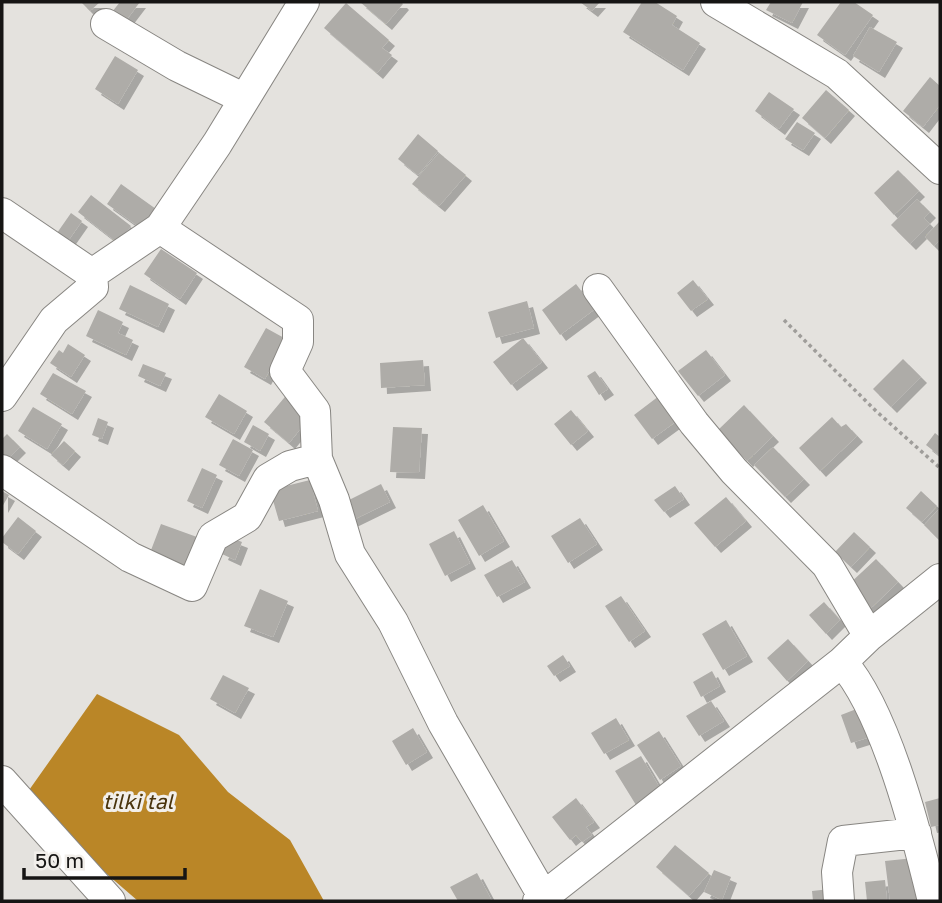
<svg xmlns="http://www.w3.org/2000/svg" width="942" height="903" font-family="'Golos Text',sans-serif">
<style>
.water{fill:#ba8627}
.building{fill:#aeaca8;filter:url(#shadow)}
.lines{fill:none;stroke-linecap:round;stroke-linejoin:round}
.minor-casing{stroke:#888682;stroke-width:32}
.path{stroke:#9f9d9a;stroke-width:3.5;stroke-dasharray:3.5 3.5;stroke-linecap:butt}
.minor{stroke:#fff;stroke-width:30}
.labels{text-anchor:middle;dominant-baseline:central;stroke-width:6;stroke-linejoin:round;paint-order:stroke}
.water-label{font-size:21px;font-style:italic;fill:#4a340d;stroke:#f2efeb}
</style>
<defs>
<filter id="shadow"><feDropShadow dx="6" dy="6" stdDeviation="0" flood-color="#0004"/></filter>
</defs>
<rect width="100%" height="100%" fill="#e4e2de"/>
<path class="water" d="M97 694 179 735 228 792 290 840 324 901H138L86 856 27 793Z"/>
<path class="building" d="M81 2H100L90 11Z
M120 2H140L121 27 108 17Z
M360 2H401L403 4 386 24Z
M580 2H600L592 11Z
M642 2H655L677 16 672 25 700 43 683 70 623 32Z
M771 2H803L792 23 766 10Z
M841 2H854L873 15 845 55 817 35Z
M346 3 389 40 382 48 392 55 377 73 324 28Z
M870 27 897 42 879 72 853 56Z
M115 56 138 70 118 104 95 89Z
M930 77 940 86V105L923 127 903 111Z
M826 90 849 110 825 138 802 118Z
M769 92 794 109 779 129 755 111Z
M797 122 815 133 803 150 785 139Z
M418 134 438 151 418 175 398 159Z
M439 153 466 175 439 206 412 184Z
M898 170 919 191 894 215 874 193Z
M121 184 156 209 142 229 107 204Z
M91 195 131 226 118 243 78 212Z
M917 199 930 212 924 218 930 224 910 244 891 225Z
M71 213 82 221 68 241 57 233Z
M940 221V240L934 246 925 237Z
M161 249 197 273 180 299 144 274Z
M693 280 708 299 691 311 677 293Z
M576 284 595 309 560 335 542 310Z
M130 285 169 304 158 327 119 309Z
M527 301 534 328 496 338 488 312Z
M98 310 123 322 118 333 133 340 126 355 86 336Z
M266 328 286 339 265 379 244 367Z
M523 338 542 362 511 385 493 362Z
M68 344 85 355 71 377 50 363 59 350 63 353Z
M706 350 725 375 698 396 678 371Z
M903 359 921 377 891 407 873 389Z
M423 360 425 385 381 388 380 363Z
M143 364 166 373 160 386 138 376Z
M595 371 608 389 599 395 587 376Z
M53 373 86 391 72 414 40 394Z
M289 392 314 412 289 443 264 422Z
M219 394 247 411 234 434 205 417Z
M659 396 678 420 652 439 634 415Z
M744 405 773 436 747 461 718 430Z
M33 407 62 424 47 449 18 431Z
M571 410 588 431 571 445 554 424Z
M832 417 841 427 846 424 857 436 820 471 799 448Z
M98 418 108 422 102 439 92 435Z
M253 425 269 434 260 451 244 442Z
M393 427 422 428 419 473 390 472Z
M935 433 940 437V456L926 445Z
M7 434 20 447 2 465V439Z
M233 439 253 450 239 476 219 465Z
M64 441 75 451 63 465 51 455Z
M773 447 804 479 785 497 754 465Z
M202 468 217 475 202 508 187 501Z
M310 480 318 511 279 521 270 490Z
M381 484 390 502 351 521 343 503Z
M675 486 684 499 664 512 654 500Z
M2 491 9 495 2 507Z
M921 491 937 506 922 522 906 508Z
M726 497 746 521 715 547 694 523Z
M483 505 504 541 479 556 458 520Z
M940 508V541L924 525Z
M18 517 36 531 18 554 2 542V538Z
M580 518 597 544 568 563 551 536Z
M161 524 197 537 184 571 148 558Z
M454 531 470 563 445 576 429 544Z
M854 532 870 547 851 567 835 552Z
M229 537 242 542 235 560 222 554Z
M876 559 898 582 870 609 848 585Z
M512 560 525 582 497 597 484 575Z
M260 589 288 601 273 637 244 626Z
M621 596 645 631 629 642 605 606Z
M824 602 840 620 826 634 809 615Z
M726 620 747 656 723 670 702 634Z
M788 639 808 661 787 681 767 658Z
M563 655 570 666 554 676 547 666Z
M712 671 720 686 701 697 693 682Z
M223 675 249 688 235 713 210 699Z
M711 701 724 721 699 736 686 716Z
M859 708 870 737 851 743 841 715Z
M616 718 629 740 604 754 591 733Z
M413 728 427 752 406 765 392 741Z
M659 731 681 766 660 780 637 745Z
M641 756 661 790 636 805 615 771Z
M576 798 594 822 586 827 592 835 582 842 576 835 570 840 552 817Z
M940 798V825L931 827 925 802Z
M675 845 709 873 689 896 656 867Z
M914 858 919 901H890L885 861Z
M714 870 731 877 722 900 704 892Z
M477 873 492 901H458L450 887Z
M885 880 887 901H867L865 882Z
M830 889 832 901H813L812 891Z"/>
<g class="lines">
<g class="minor-casing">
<path id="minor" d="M716 2 837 74 940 169
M106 24 177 66 243 98
M2 213 92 274 160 228 217 144 304 2
M160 228 298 320V342L285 371 315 411 317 459 334 500 350 554 393 622 443 723 543 896
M598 289 694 423 734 471 827 565 869 636
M2 396 54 320 93 287 92 274
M2 470 130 557 192 586 213 537 247 517 268 479 290 466 317 459
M842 662C886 712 917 835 933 901
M2 781 110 901
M538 901 842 662 869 636 940 579
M839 901 837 872 843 841 916 833"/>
</g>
<path class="path" d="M784 320 876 411 940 468"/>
<use href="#minor" class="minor"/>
</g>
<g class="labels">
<g class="water-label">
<text x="138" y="801">tilki tal</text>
</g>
</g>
<rect width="942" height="903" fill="none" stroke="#161514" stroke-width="7"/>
<path d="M24 868v10h161v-10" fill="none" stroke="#161514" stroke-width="3.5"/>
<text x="35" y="868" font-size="21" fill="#161514" stroke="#f2efeb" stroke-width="5" paint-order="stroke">50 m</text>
</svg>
